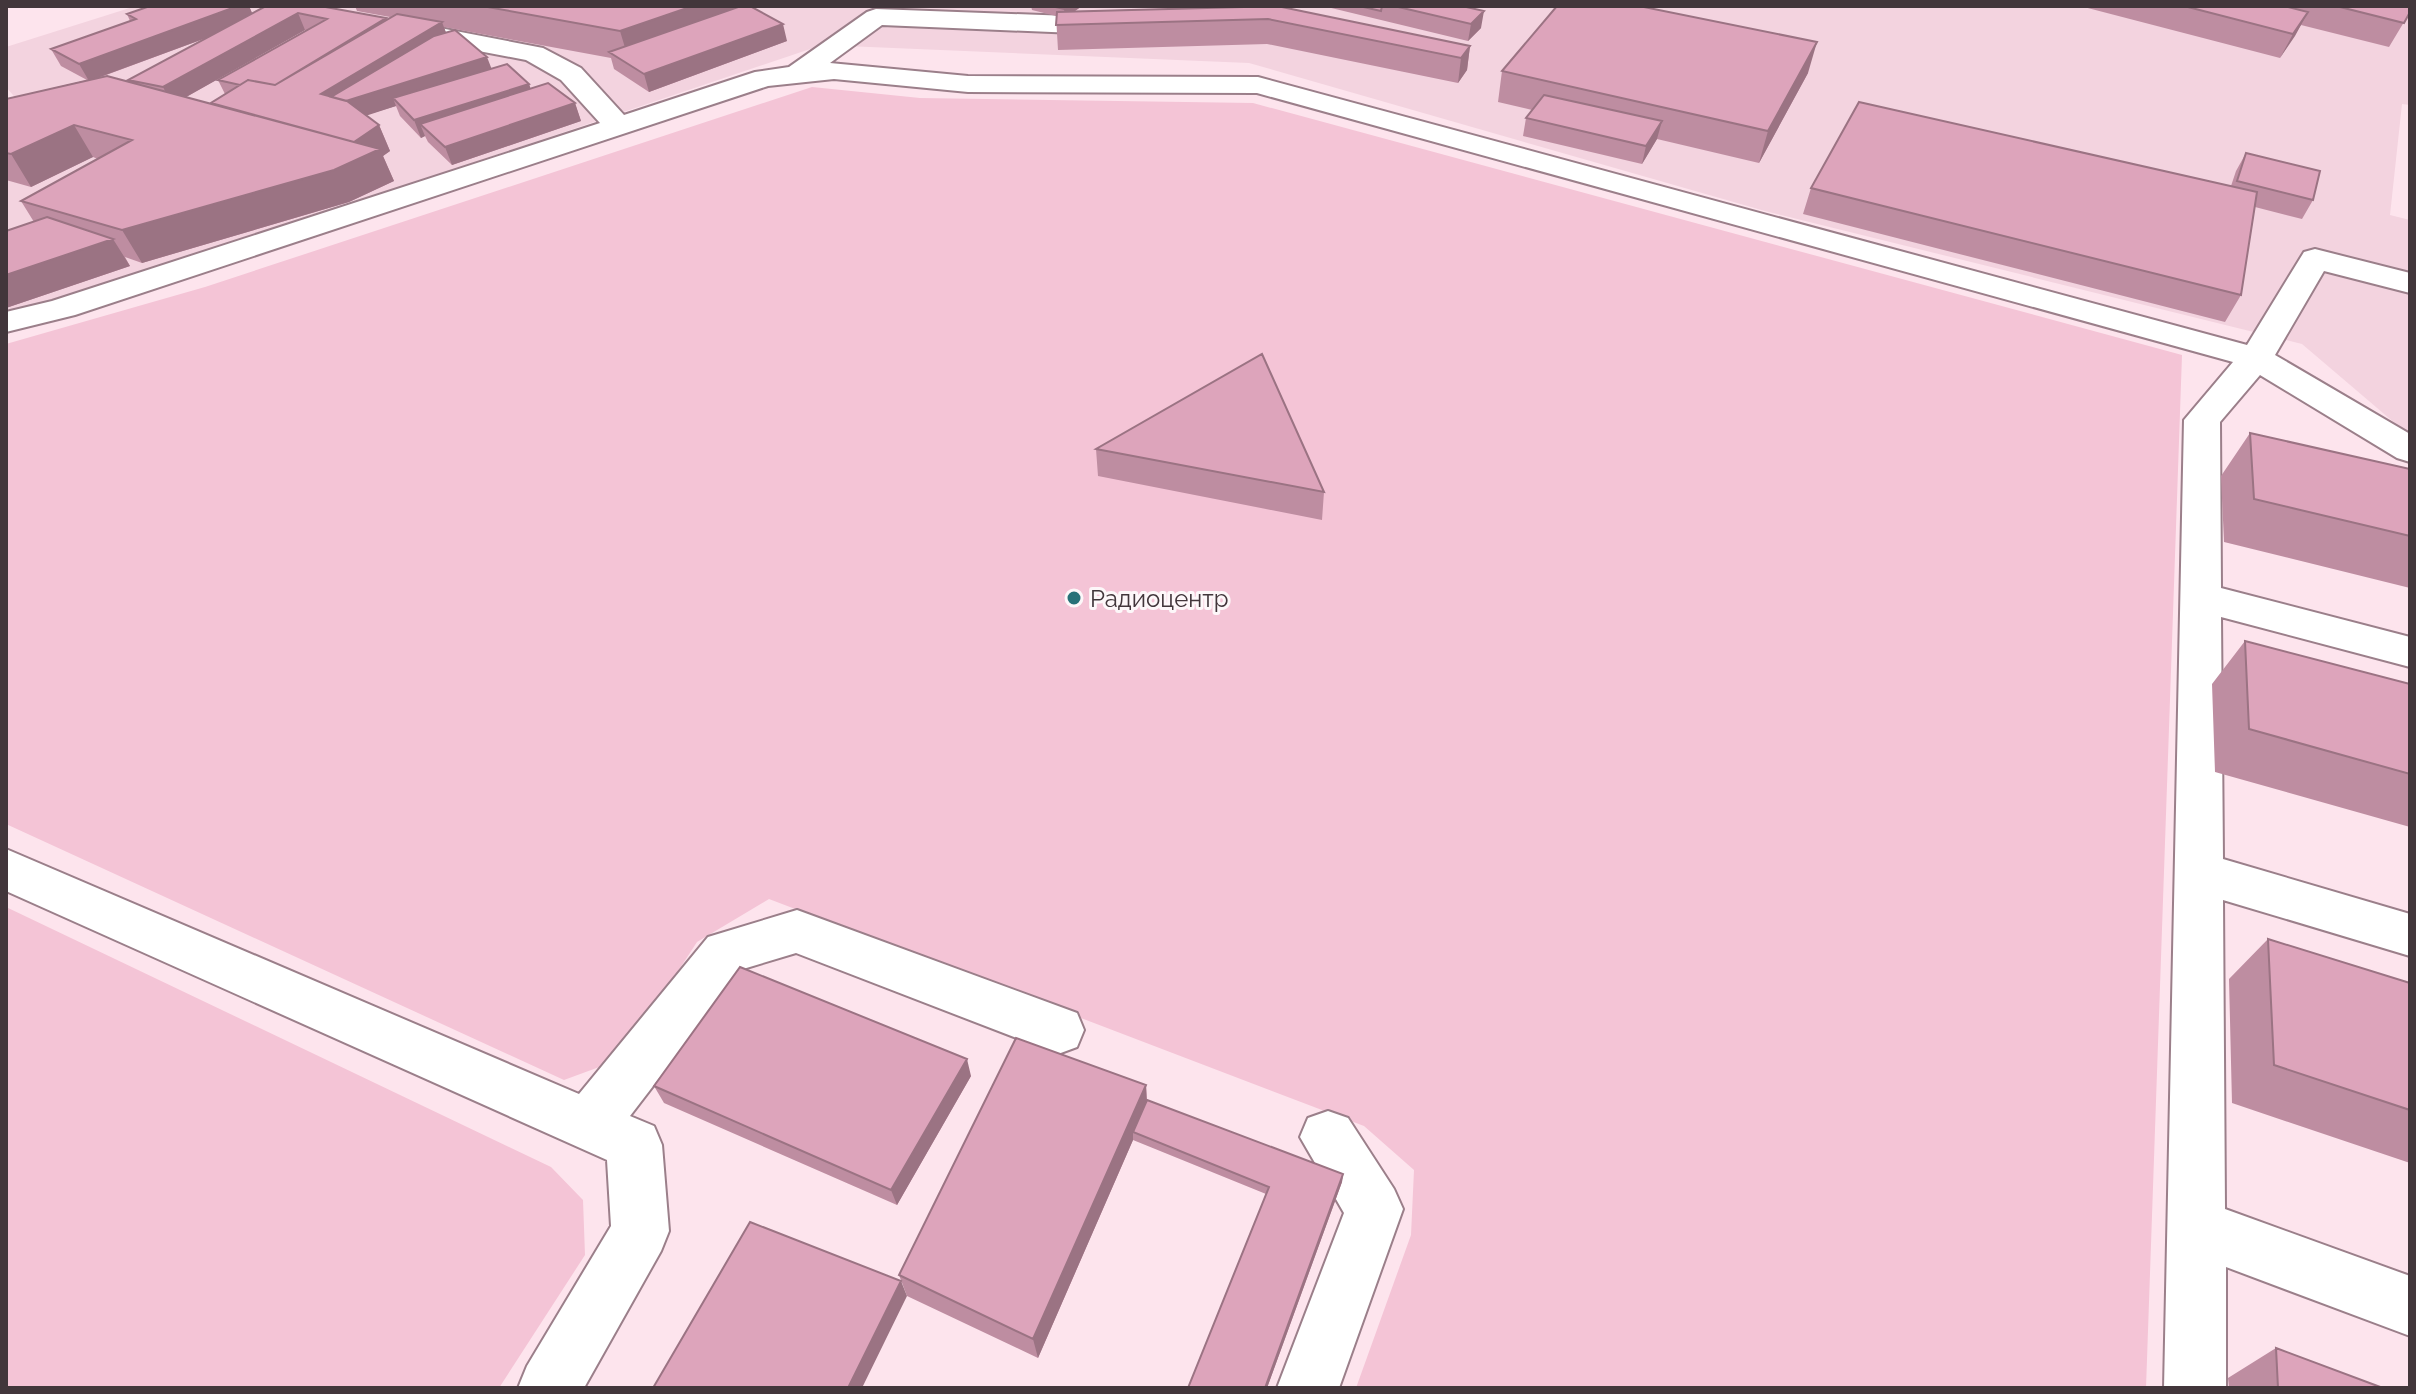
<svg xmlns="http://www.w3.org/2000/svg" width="2416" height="1394" font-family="Raleway,sans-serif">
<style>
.built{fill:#f3d3df}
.green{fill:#f4c4d6}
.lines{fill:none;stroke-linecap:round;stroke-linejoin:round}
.minor-casing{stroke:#9b7f8a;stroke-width:4}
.minor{fill:#fff;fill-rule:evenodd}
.wall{fill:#be8da1;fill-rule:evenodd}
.shaded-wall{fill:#9b7383}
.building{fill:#dda4bb;stroke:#9b7383;stroke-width:2}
.poi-dot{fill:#277178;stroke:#fdf7f9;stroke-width:3}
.labels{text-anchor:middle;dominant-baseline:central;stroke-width:6;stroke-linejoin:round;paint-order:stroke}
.poi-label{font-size:24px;fill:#42363b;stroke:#fdf7f9;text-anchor:start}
</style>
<rect width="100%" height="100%" fill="#fde4ed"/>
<path class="built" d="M136 6H2410V105L2402 104 2390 215 2410 220V436L2302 344 1765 211 1249 63 822 45 131 278 6 314V125L32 117 6 87V47Z"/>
<path class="green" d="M812 87 920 98 1253 103 2182 355 2146 1388H1356L1411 1235 1414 1170 1364 1126 769 899 697 942 621 1059 564 1080 6 824V344L205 287Z
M6 907 551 1167 583 1200 585 1255 499 1388H6Z"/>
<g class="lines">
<g class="minor-casing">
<path id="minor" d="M876 9 1123 18 1127 23 1123 28 1075 33 882 25 830 63 968 76 1258 77 2247 345 2304 252 2315 249 2410 273V293L2324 271 2275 355 2410 434V462L2397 458 2260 375 2220 422 2221 588 2410 637V667L2221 617 2223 859 2410 914V956L2223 900 2225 1209 2410 1276V1336L2226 1267V1388H2164L2184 420 2233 362 1257 93 968 92 834 79 768 86 75 315 6 332V312L52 301 600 123 561 80 526 60 400 36 396 30 400 24 409 22 543 48 581 68 624 115 755 72 789 67 867 12Z
M6 849 579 1094 708 937 797 910 1077 1013 1084 1030 1077 1047 1058 1054 796 953 743 969 630 1116 654 1126 662 1145 669 1231 661 1251 584 1388H518L527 1366 611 1226 607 1160 6 891Z
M1328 1111 1348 1118 1394 1189 1403 1209 1339 1388H1277L1344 1213 1300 1137 1308 1118Z"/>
</g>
<use href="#minor" class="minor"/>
</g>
<path class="wall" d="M150 6H249L252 13 266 6H339L334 9 387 19 390 17 357 11 355 6H754L752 7 787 41 649 92 614 69 611 58 444 27 446 33 491 69 529 84 530 88 575 103 581 121 452 165 428 142 425 136 421 138 400 116 396 106 366 115 379 125 390 151 383 156 394 181 349 202 142 263 125 257 130 266 6 308V231L34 222 21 201 98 159 93 157 31 187 6 180V99L87 80 61 66 51 49 130 21 127 14ZM305 30H306L218 80 225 94 211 103 212 104 186 97ZM206 38 128 80 129 82 98 78Z
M1031 6H1082L1075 11 1277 6 1470 46 1467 70 1458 83 1267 44 1058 50 1056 16 1032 10Z
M1323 6H1462L1481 28 1468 41Z
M2080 6H2410V12L2389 47 2301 25 2280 58Z
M1502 71 1808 73 1759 163 1657 139 1642 164 1523 136 1526 118 1532 110 1498 102Z
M2246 153 2313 200 2302 219 2255 207 2241 295 2225 322 1803 214 1811 188 2231 186 2236 171Z
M2250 433 2410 469V588L2224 542 2221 476Z
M1096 449 1324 492 1322 520 1098 476Z
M2245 641 2410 684V827L2215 772 2212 684Z
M2268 939 2410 983V1163L2232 1103 2229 979Z
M971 1076 897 1205 664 1103 654 1086Z
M1146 1085 1147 1100 1343 1174 1342 1182 1267 1388H1188L1266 1194 1133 1140 1038 1358 907 1296 899 1275Z
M2276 1348 2383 1388H2229L2228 1378Z"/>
<path class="shaded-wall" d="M238 6H249L255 20 89 81 79 64Z
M693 6H754L733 25 629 61 620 31Z
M1069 6H1082L1065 18 1064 9Z
M1484 11 1481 28 1468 41 1471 24Z
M2308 12 2295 36 2280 58 2293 34Z
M298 13 305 30 172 105 163 87Z
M442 22 451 46 487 57 494 75 393 98 396 106 353 120 321 94Z
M783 24 787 41 649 92 644 74Z
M1817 42 1808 73 1759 163 1768 131Z
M1470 46 1467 70 1458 83 1461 58Z
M529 84 535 101 420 124 425 136 421 138 414 120Z
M575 103 581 121 452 165 445 147Z
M1662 121 1657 139 1642 164 1646 146Z
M74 125 93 157 31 187 11 154Z
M379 125 390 151 383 156 394 181 349 202 142 263 122 230 354 142Z
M113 239 130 266 6 308V275Z
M967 1059 971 1076 897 1205 891 1190Z
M1146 1085 1147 1109 1133 1132V1140L1038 1358 1033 1339Z
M1343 1174 1342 1182 1267 1388H1265Z
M901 1281 907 1296 862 1388H848Z"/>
<path class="building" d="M150 6H238L79 64 51 49 136 19 127 14Z
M266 6H320L386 18 275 85 248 80 240 85 218 80 327 19 298 13 163 87 128 80Z
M482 6H693L620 31Z
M741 6H750L783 24 644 74 609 52Z
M1051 6H1069L1064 9Z
M1277 6 1470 46 1461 58 1268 19 1056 25 1057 12Z
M1359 6H1382L1381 11Z
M1394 6H1462L1484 11 1471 24Z
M1557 6H1639L1817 42 1768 131 1502 71Z
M2184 6H2284L2308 12 2293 34Z
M2336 6H2410V12L2404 23Z
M397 14 442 22 321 94 347 101 379 125 354 142 211 103 248 80 275 85Z
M455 30 487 57 346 101 331 97 434 36Z
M507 64 529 84 414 120 393 98Z
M107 76 380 149 334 170 122 230 21 201 132 140 74 125 11 154 6 153V99Z
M548 83 575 103 445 147 420 124Z
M1544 95 1662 121 1646 146 1526 118Z
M1859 102 2257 192 2241 295 1811 188Z
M2246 153 2320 171 2313 200 2237 181Z
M47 217 113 239 6 275V231Z
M1262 354 1324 492 1096 449Z
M2250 433 2410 469V536L2254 499Z
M2245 641 2410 684V774L2249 729Z
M2268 939 2410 983V1110L2274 1065Z
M740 967 967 1059 891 1190 654 1086Z
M1016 1038 1146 1085 1033 1339 899 1275Z
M1147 1100 1343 1174 1265 1388H1188L1269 1187 1133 1132Z
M750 1222 901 1281 848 1388H653Z
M2276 1348 2383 1388H2278Z"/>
<circle class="poi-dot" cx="1074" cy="598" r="8"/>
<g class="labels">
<g class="poi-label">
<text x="1090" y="598">Радиоцентр</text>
</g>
</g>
<rect width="2416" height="1394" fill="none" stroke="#42363b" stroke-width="16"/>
</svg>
